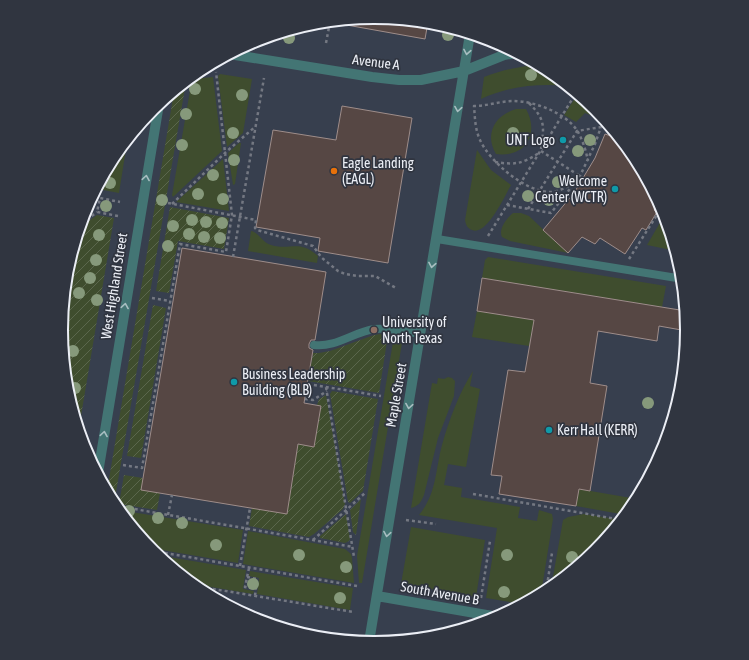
<svg xmlns="http://www.w3.org/2000/svg" width="749" height="660" font-family="'Asap Condensed',sans-serif">
<style>
.built{fill:#373f4e}
.grass{fill:#3f4d2e}
.garden{fill:url(#garden-furrows)}
.building{fill:#564744;stroke:#9e8d8a}
.lines{fill:none;stroke-linecap:round;stroke-linejoin:round}
.path{stroke:#747882;stroke-width:2.5;stroke-dasharray:3 3;stroke-linecap:butt}
.service{stroke:#437574;stroke-width:8}
.minor{stroke:#437574;stroke-width:10}
.tree{fill:#86997b}
.oneway{stroke:#a8bec1}
.culture-dot{fill:#0f9aa8;stroke:#303540;stroke-width:1.5}
.food-dot{fill:#e8710a;stroke:#303540;stroke-width:1.5}
.education-dot{fill:#8d6e63;stroke:#303540;stroke-width:1.5}
.labels{text-anchor:middle;dominant-baseline:central;stroke-width:3.5;stroke-linejoin:round;paint-order:stroke}
.street-label{font-size:14px;fill:#ebeef5;stroke:#303540}
.poi-label{font-size:14px;fill:#ebeef5;stroke:#303540;text-anchor:start}
.rim{fill:none;stroke:#ebeef5;stroke-width:2}
</style>
<defs>
<pattern id="garden-furrows" width="10" height="10" patternUnits="userSpaceOnUse"><rect width="10" height="10" fill="#3f4d2e"/><path d="M-1 1l2-2M0 10L10 0M9 11l2-2" fill="none" stroke="#5b674d"/></pattern>
</defs>
<rect width="100%" height="100%" fill="#303540"/>
<path class="built" d="M62 330a312 312 0 1 1 624 0a312 312 0 1 1-624 0Z"/>
<path class="grass" d="M539 65 549 70 569 86C538 83 509 86 481 99L484 77C503 70 520 66 539 65Z
M220 74 252 79 243 133 227 147 218 76Z
M213 77 222 151 173 197 172 195 192 79Z
M577 95 596 109 606 121 585 113 576 122 564 115Z
M516 109H526C540 134 525 158 496 154 484 134 495 115 516 109Z
M125 142 127 143 119 193 98 189 99 185 114 156Z
M239 143H241L235 184 233 185 228 153Z
M477 150 491 170 511 185C505 196 486 237 472 230 467 228 466 225 465 220Z
M223 159 229 211 176 202Z
M513 213H521L529 216 568 253 510 241 502 237C498 229 507 218 513 213Z
M665 214 676 251 647 245Z
M251 231C258 232 263 243 271 245 291 251 299 239 318 256L317 263 248 251Z
M488 257 666 286 662 307 482 278 485 260Z
M477 311 534 320 529 346 472 337Z
M394 336 400 338 402 343 362 583H359L357 556Z
M473 371 470 386 480 389 466 467 448 464 444 485 462 488 461 497 520 507 518 518 537 521 539 510 552 514 553 519 541 594 522 604 486 598 497 528 419 515C437 493 435 471 442 445 449 420 459 393 473 371Z
M448 377 452 378 455 381 454 396 438 438 424 495C421 502 419 506 411 508L432 383 437 384 438 378 444 379Z
M579 489 637 499 626 515 576 506Z
M119 510 243 530 238 563 150 548Z
M584 514 622 520 596 551 551 588 563 520 568 517Z
M411 527 485 540 476 597 401 584Z
M248 531 345 549 351 554 352 558 354 583 243 564Z
M163 556 246 570 243 589 254 591 253 594 193 584 171 566V562L165 561 162 559Z
M250 571 353 588 350 610 257 594 259 578 249 576Z"/>
<path class="garden" d="M186 82 114 504 107 491 174 92Z
M94 194H97L95 207 84 214Z
M170 207 229 218 224 249 178 241 169 293 156 291Z
M97 215 114 218 79 428 67 391 62 332H66L68 316H64L67 299 65 298 68 269 80 227Z
M153 305 166 308 141 458 127 456Z
M380 334 388 335 379 393 308 381 313 353H319L330 351 374 335Z
M332 391 378 399 363 491 350 503 348 502 330 394Z
M326 395 345 504 343 509 314 534 309 537 249 526 252 508 287 513 298 444 314 446 321 406 317 405 319 399Z
M124 475 143 478 160 493 157 510 119 504Z
M361 499 356 535 353 532 350 510Z
M346 514 350 539 349 541 345 543 320 538V536Z"/>
<path class="building" d="M375 17 428 22 425 39 341 24V20Z
M342 106 412 118 388 263 318 251 320 238 256 227 273 130 336 140Z
M605 134 622 140 635 156 659 202 654 210 657 212 646 230 642 228 625 254 600 238 595 244 582 237 568 253 543 230 574 193 595 158Z
M182 248 326 272 315 340H311L309 344V348L313 350 304 403 321 406 314 447 298 444 287 514 141 490Z
M482 278 686 311 687 331 659 326 657 341 598 331 590 383 607 386 590 491 579 489 576 506 499 494 502 476 491 475 508 370 525 372 534 320 477 311Z"/>
<g class="lines">
<path class="path" d="M326 43 330 22
M529 103C546 120 544 127 541 149
M128 139 130 140
M541 151 583 178
M495 162C515 165 522 164 539 153
M574 183C567 187 560 191 552 192 526 193 490 162 480 140 475 129 475 118 474 106 488 106 500 101 513 101 534 101 567 113 578 132 583 141 586 151 588 161
M168 203 256 220 255 228 257 230 313 246 322 258 338 271 345 274 358 276H375L396 288
M172 204 226 152 256 126
M507 205 551 213 580 176 595 144 601 127
M528 209 577 131 601 127 614 131
M118 216 97 212 100 198 120 202
M82 223 97 212
M488 236 576 93
M233 257 264 78
M629 259 662 207
M152 298 170 301
M308 384 381 396
M326 387 354 557
M681 392 676 386 682 347H686
M305 399 313 400 327 391
M123 465 142 468 180 244 226 252 232 215 216 72
M473 494 622 520
M117 506 353 547
M168 515 172 495
M406 520 436 524
M313 540 365 493
M153 551 357 586
M167 563H170L169 565
M240 566 250 508
M249 568 245 587 256 589
M247 577 257 579 255 596
M195 586 353 612
M546 592 552 553
M481 598 490 541"/>
<path class="service" d="M437 239 683 279
M314 345C335 348 354 332 374 329 389 327 406 332 421 334"/>
<path class="minor" d="M229 54 372 77 399 80H421L464 71 504 55 516 53
M98 473 159 104
M377 596 498 617
M369 642 470 34"/>
</g>
<g class="tree">
<circle cx="448" cy="35" r="6"/>
<circle cx="289" cy="38" r="6"/>
<circle cx="531" cy="75" r="6"/>
<circle cx="195" cy="89" r="6"/>
<circle cx="242" cy="95" r="6"/>
<circle cx="186" cy="114" r="6"/>
<circle cx="233" cy="133" r="6"/>
<circle cx="513" cy="133" r="6"/>
<circle cx="590" cy="140" r="6"/>
<circle cx="182" cy="145" r="6"/>
<circle cx="578" cy="151" r="6"/>
<circle cx="234" cy="160" r="6"/>
<circle cx="213" cy="175" r="6"/>
<circle cx="558" cy="182" r="6"/>
<circle cx="110" cy="183" r="6"/>
<circle cx="198" cy="194" r="6"/>
<circle cx="528" cy="196" r="6"/>
<circle cx="223" cy="199" r="6"/>
<circle cx="162" cy="200" r="6"/>
<circle cx="549" cy="200" r="6"/>
<circle cx="106" cy="206" r="6"/>
<circle cx="192" cy="220" r="6"/>
<circle cx="206" cy="222" r="6"/>
<circle cx="222" cy="223" r="6"/>
<circle cx="173" cy="226" r="6"/>
<circle cx="189" cy="234" r="6"/>
<circle cx="99" cy="235" r="6"/>
<circle cx="204" cy="237" r="6"/>
<circle cx="220" cy="238" r="6"/>
<circle cx="168" cy="246" r="6"/>
<circle cx="96" cy="260" r="6"/>
<circle cx="90" cy="278" r="6"/>
<circle cx="79" cy="293" r="6"/>
<circle cx="97" cy="300" r="6"/>
<circle cx="73" cy="351" r="6"/>
<circle cx="75" cy="388" r="6"/>
<circle cx="648" cy="403" r="6"/>
<circle cx="129" cy="511" r="6"/>
<circle cx="158" cy="518" r="6"/>
<circle cx="182" cy="523" r="6"/>
<circle cx="216" cy="545" r="6"/>
<circle cx="299" cy="555" r="6"/>
<circle cx="507" cy="555" r="6"/>
<circle cx="572" cy="557" r="6"/>
<circle cx="346" cy="567" r="6"/>
<circle cx="253" cy="584" r="6"/>
<circle cx="504" cy="592" r="6"/>
<circle cx="340" cy="598" r="6"/>
</g>
<defs><path id="oneway-chevron" d="M-2-3.5L2.5 0L-2 3.5" fill="none" stroke-width="1.6" stroke-linecap="round" stroke-linejoin="round"/></defs>
<g class="oneway">
<use href="#oneway-chevron" transform="translate(467 52) rotate(100)"/>
<use href="#oneway-chevron" transform="translate(458 109) rotate(99)"/>
<use href="#oneway-chevron" transform="translate(146 178) rotate(-81)"/>
<use href="#oneway-chevron" transform="translate(432 265) rotate(100)"/>
<use href="#oneway-chevron" transform="translate(125 306) rotate(-81)"/>
<use href="#oneway-chevron" transform="translate(409 406) rotate(99)"/>
<use href="#oneway-chevron" transform="translate(104 434) rotate(-81)"/>
<use href="#oneway-chevron" transform="translate(387 534) rotate(99)"/>
</g>
<g class="culture-dot">
<circle cx="563" cy="140" r="4"/>
<circle cx="615" cy="189" r="4"/>
<circle cx="234" cy="382" r="4"/>
<circle cx="549" cy="430" r="4"/>
</g>
<circle class="food-dot" cx="334" cy="171" r="4"/>
<circle class="education-dot" cx="374" cy="330" r="4"/>
<g class="labels">
<g class="street-label">
<text transform="translate(376 62) rotate(7)">Avenue A</text>
<text transform="translate(114 286) rotate(-81)">West Highland Street</text>
<text transform="translate(396 395) rotate(-80)">Maple Street</text>
<text transform="translate(440 593) rotate(10)">South Avenue B</text>
</g>
<g class="poi-label">
<text x="555" y="140" text-anchor="end">UNT Logo</text>
<text x="342" y="163">Eagle Landing<tspan x="342" dy="16">(EAGL)</tspan></text>
<text x="607" y="181" text-anchor="end">Welcome<tspan x="607" dy="16">Center (WCTR)</tspan></text>
<text x="382" y="322">University of<tspan x="382" dy="16">North Texas</tspan></text>
<text x="242" y="374">Business Leadership<tspan x="242" dy="16">Building (BLB)</tspan></text>
<text x="557" y="430">Kerr Hall (KERR)</text>
</g>
</g>
<path d="M0 0H749V660H0ZM68 330a306 306 0 1 1 612 0a306 306 0 1 1-612 0Z" fill="#303540" fill-rule="evenodd"/>
<path class="rim" d="M68 330a306 306 0 1 1 612 0a306 306 0 1 1-612 0Z"/>
</svg>
